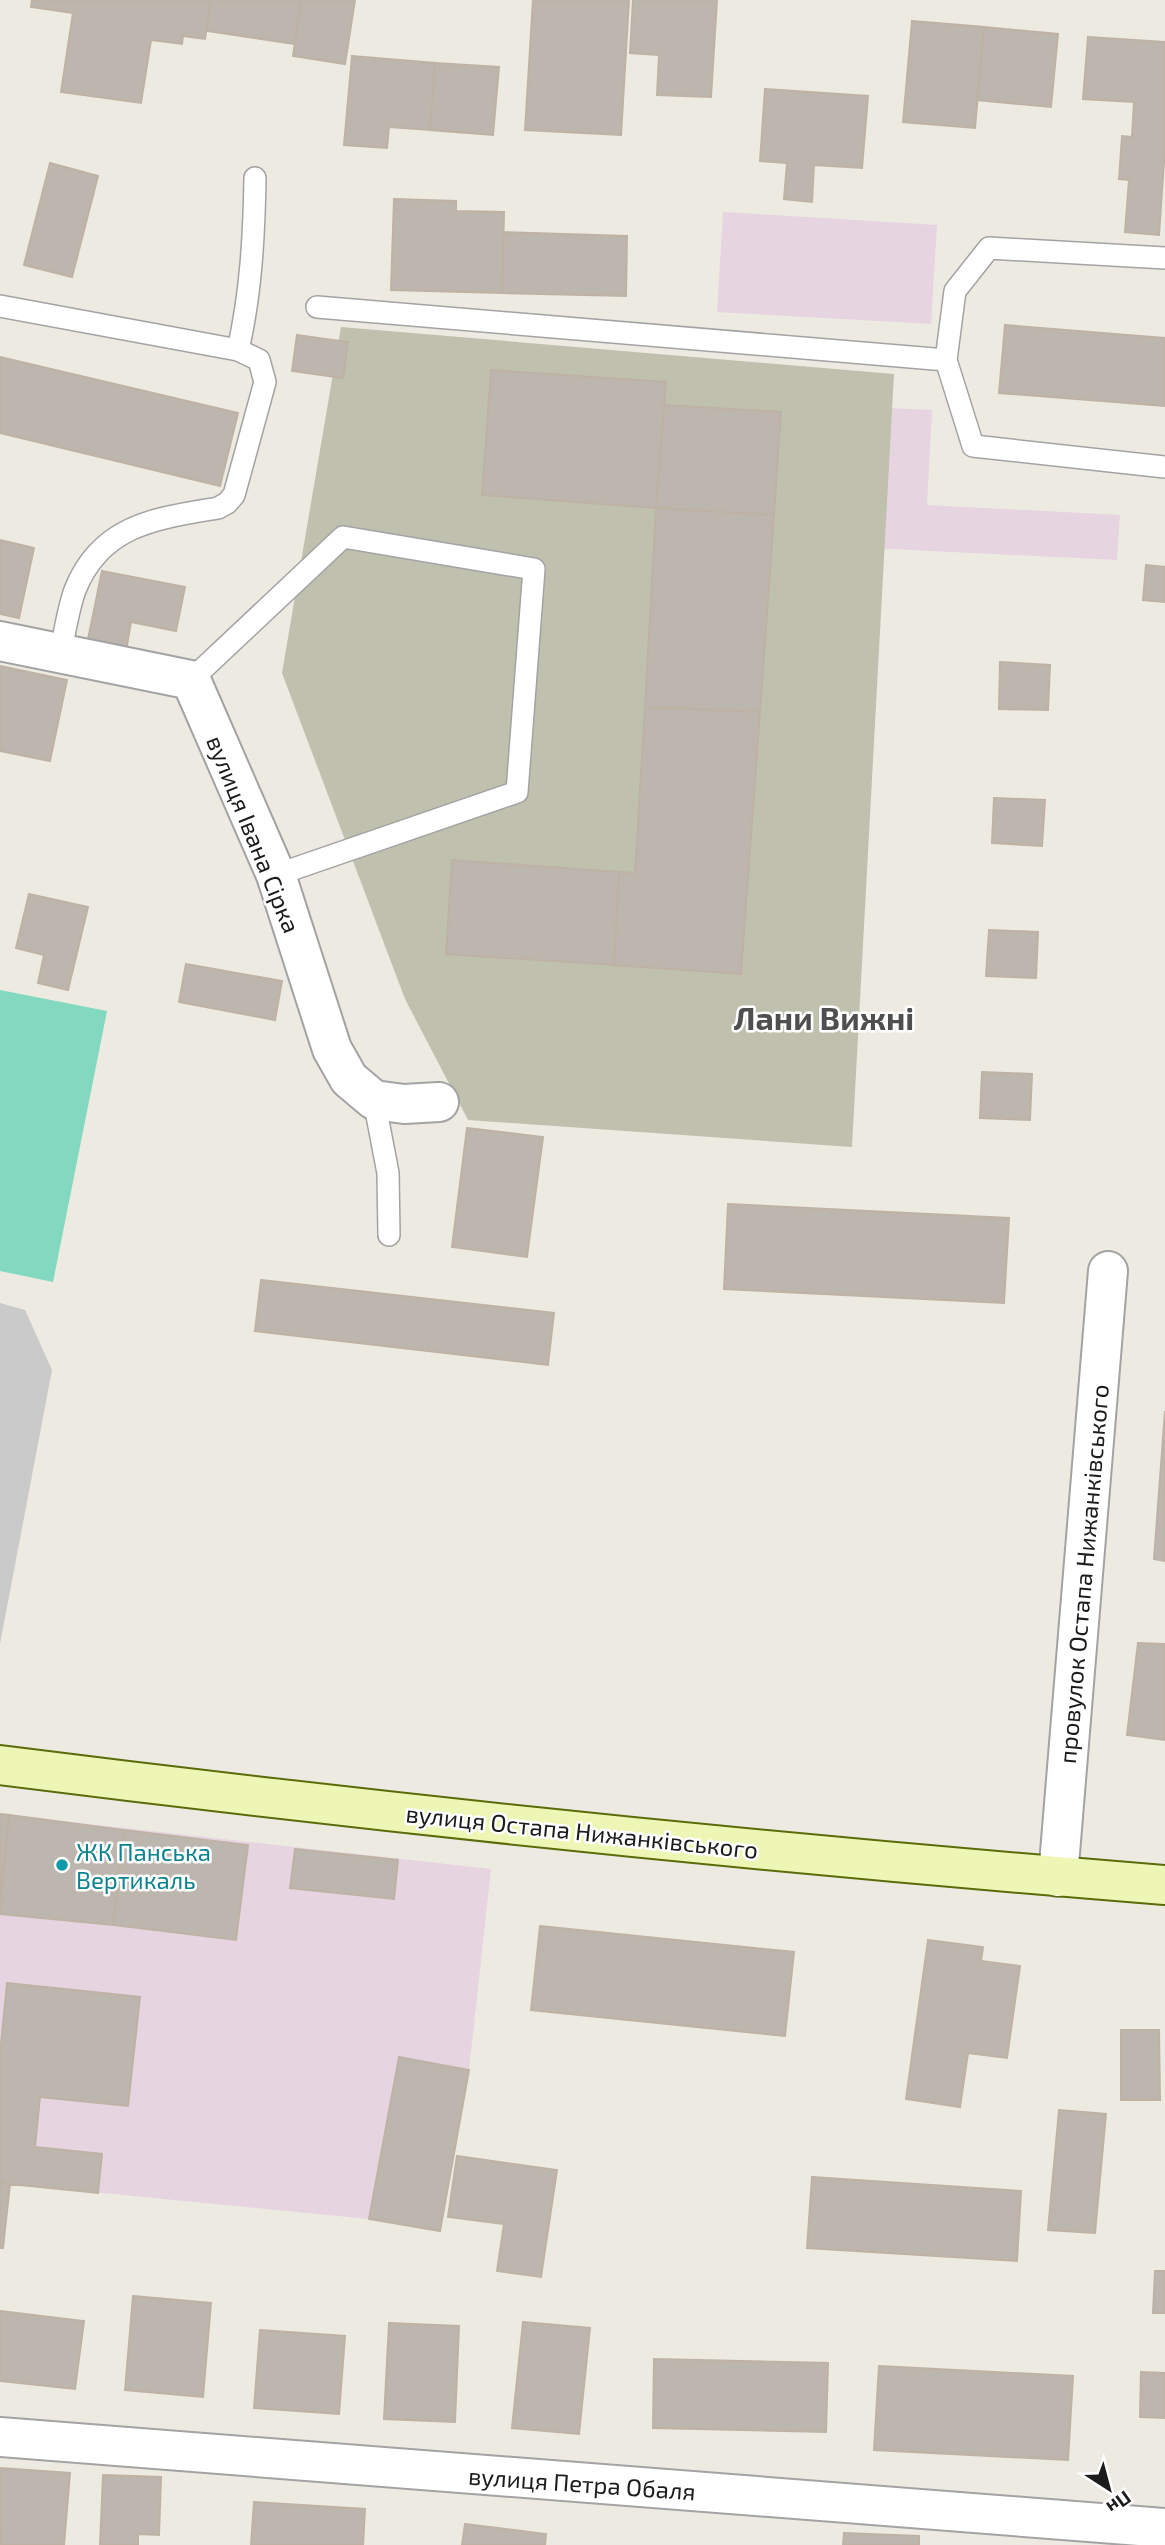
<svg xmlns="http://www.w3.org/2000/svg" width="1165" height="2545" font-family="'Exo 2',sans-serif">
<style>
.industrial{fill:#e6d4e1}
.religious{fill:#cacaca}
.construction{fill:#bfc1ae}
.pitch{fill:#82d9bf}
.building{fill:#bdb6ae;stroke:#beb2a5;stroke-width:2}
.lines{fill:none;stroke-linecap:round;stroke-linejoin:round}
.lane-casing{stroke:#a3a3a3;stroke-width:24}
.street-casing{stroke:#a3a3a3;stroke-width:42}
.secondary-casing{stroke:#596c09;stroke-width:42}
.lane{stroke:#fff;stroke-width:21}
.street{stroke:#fff;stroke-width:38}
.secondary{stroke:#eef6b6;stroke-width:38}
.culture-dot{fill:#0f9aa8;stroke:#fff;stroke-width:2.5}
.labels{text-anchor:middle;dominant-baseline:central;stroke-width:5;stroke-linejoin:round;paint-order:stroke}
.street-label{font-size:24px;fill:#1c1c1c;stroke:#fff}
.culture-label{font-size:24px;fill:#0d838f;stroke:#fff;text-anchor:start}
.district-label{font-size:32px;font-weight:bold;fill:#4f4f4f;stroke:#fff}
</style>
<rect width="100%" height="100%" fill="#edeae2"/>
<path class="industrial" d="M723 212 937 225 931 324 717 312Z
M845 406 932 410 927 505 1120 515 1117 560 870 548Z
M0 1814 491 1869 469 2070 440 2231 369 2219 0 2183Z"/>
<path class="religious" d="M0 1303 25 1310 52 1370 0 1644Z"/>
<path class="construction" d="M341 327 894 374 852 1147 468 1120 405 999 282 673Z"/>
<path class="pitch" d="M0 990 107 1011 53 1282 0 1271Z"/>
<path class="building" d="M32 0H211L205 39 183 36 182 44 151 40 141 103 61 92 73 13 31 7Z
M211 0H301L295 44 207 31Z
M301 0H355L345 64 293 56Z
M533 0H629L621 135 525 130Z
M633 0H717L711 97 657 95 659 55 630 53Z
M912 21 984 27 975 128 903 122Z
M984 27 1058 34 1051 107 977 100Z
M1088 37 1165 42V147L1159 235 1125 232 1129 180 1119 179 1122 136 1132 137 1134 102 1083 99Z
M352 56 435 63 430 130 389 127 387 148 344 145Z
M435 63 499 67 493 135 430 130Z
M765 89 868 96 862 168 814 165 812 202 784 199 787 163 760 161Z
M50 163 98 176 72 277 24 265Z
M394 199 456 201V211L504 212 502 293 391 290Z
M504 232 627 236 626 296 502 293Z
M1005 325 1165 338V406L999 393Z
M297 335 348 342 343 378 292 371Z
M0 357 238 413 220 486 0 433Z
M491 370 666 382 656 508 482 495Z
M664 405 781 412 774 515 656 508Z
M656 508 774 515 760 712 645 707Z
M0 540 34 548 19 618 0 614Z
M1146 565 1165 567V602L1143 600Z
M102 571 185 587 176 631 131 622 126 651 87 644Z
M1000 662 1050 665 1048 710 999 709Z
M0 666 67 680 50 761 0 751Z
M645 707 760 712 741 974 614 965 619 872 635 873Z
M994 798 1045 800 1042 846 992 843Z
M452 860 619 872 614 965 446 954Z
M29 894 88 907 68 990 38 983 44 955 16 948Z
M989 930 1038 932 1036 978 986 976Z
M186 964 282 981 275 1020 179 1002Z
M982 1072 1032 1074 1030 1120 980 1118Z
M467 1128 543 1137 527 1257 452 1247Z
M728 1204 1009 1218 1004 1303 724 1289Z
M261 1280 554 1313 548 1365 255 1331Z
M1165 1411V1561L1154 1559Z
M1138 1643 1165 1644V1740L1127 1735Z
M0 1814 9 1815 0 1900Z
M9 1815 124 1830 113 1925 0 1914Z
M124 1830 248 1845 236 1940 113 1925Z
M295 1849 398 1860 394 1899 290 1888Z
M540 1926 794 1952 785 2036 531 2010Z
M928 1940 983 1947 981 1961 1020 1966 1007 2058 968 2053 960 2107 906 2099Z
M7 1983 140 1997 128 2106 40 2097 35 2147 102 2154 98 2193 0 2183V2054Z
M1121 2030H1159L1160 2100H1121Z
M399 2057 469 2070 440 2231 369 2219Z
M1059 2110 1106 2114 1095 2233 1048 2230Z
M457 2156 557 2170 541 2277 497 2271 504 2224 448 2217Z
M812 2177 1021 2191 1017 2261 807 2248Z
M0 2183 10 2184 3 2248H0Z
M1155 2271H1165V2313H1153Z
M133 2296 211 2303 203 2397 125 2390Z
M0 2311 84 2321 75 2389 0 2381Z
M523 2322 590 2328 579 2434 512 2428Z
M389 2323 459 2326 455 2422 384 2419Z
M260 2330 345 2336 339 2414 254 2408Z
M654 2359 828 2363 826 2432 653 2428Z
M879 2366 1073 2376 1068 2460 874 2450Z
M1141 2372 1165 2373V2418L1140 2417Z
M0 2468 70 2473 64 2545H1Z
M103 2475 161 2477 159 2535 138 2534V2545H100Z
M254 2502 365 2509 363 2545H251Z
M465 2524 546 2534 545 2545H462Z
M844 2533 919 2536V2545H843Z"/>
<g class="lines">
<g class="lane-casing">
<path id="lane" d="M0 306 238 350 259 360 265 382 234 495 227 503 218 508C158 518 101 524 75 590 68 609 65 633 60 653
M317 307 946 360 955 291 989 248 1165 258
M238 350C251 293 254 236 255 178
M946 360 973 446 1165 467
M191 680 343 537 534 569 517 792 276 875
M374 1100 388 1173 389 1235"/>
</g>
<g class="street-casing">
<path id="street" d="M0 641 191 680 276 875 332 1049 349 1079 374 1100 404 1104 439 1102
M1058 1877 1108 1271
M0 2437 1165 2528"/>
</g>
<g class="secondary-casing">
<path id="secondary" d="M0 1765C387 1814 776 1854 1165 1885"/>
</g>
<use href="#lane" class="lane"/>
<use href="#street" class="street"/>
<use href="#secondary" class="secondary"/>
</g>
<circle class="culture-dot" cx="62" cy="1865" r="7"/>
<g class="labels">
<g class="street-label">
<text transform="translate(254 834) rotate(68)">вулиця Івана Сірка</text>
<text transform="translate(1083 1574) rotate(-85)">провулок Остапа Нижанківського</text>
<text transform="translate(582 1831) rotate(6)">вулиця Остапа Нижанківського</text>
<text transform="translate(582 2483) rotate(4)">вулиця Петра Обаля</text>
</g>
<g class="culture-label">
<text x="76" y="1851">ЖК Панська<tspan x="76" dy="28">Вертикаль</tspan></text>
</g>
<g class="district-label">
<text x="824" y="1017">Лани Вижні</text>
</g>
</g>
<g transform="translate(1109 2489) rotate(144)" stroke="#ffffff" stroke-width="5" paint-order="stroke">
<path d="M0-5L12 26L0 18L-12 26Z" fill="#1c1c1c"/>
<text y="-10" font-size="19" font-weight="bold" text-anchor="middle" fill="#1c1c1c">Пн</text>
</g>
</svg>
